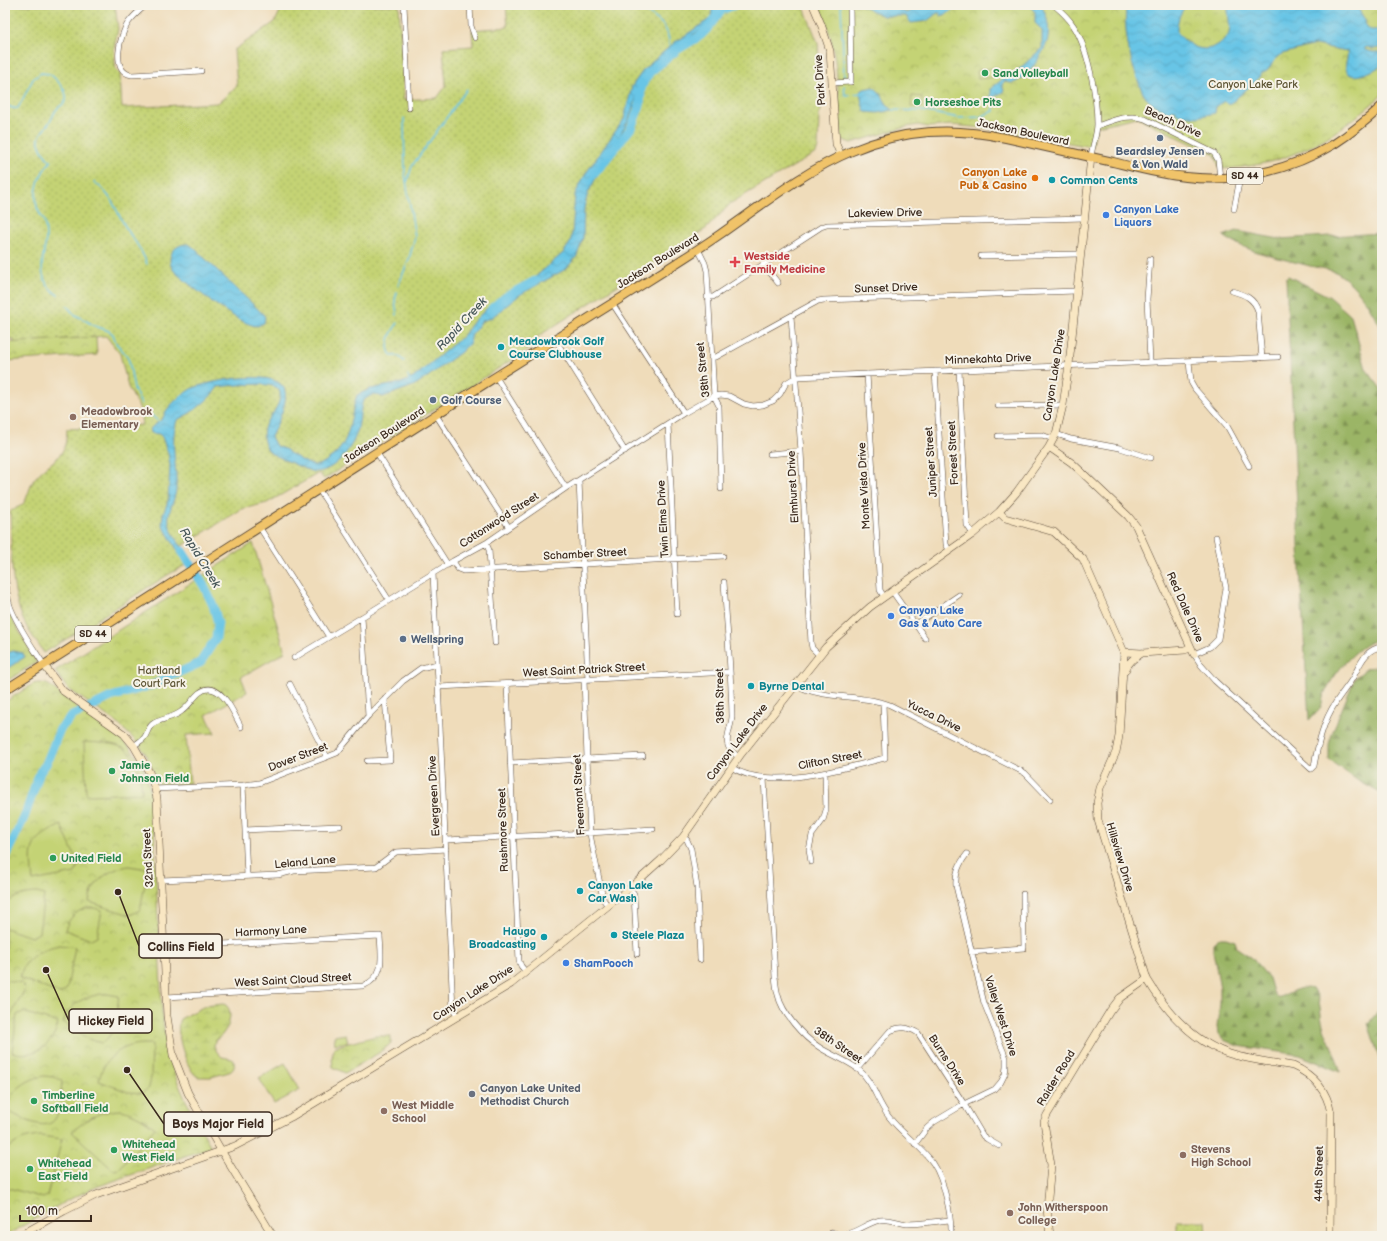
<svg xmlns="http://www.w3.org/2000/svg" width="1387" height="1241" font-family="'Balsamiq Sans',sans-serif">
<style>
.grass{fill:url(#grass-dots);stroke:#807e4a}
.forest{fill:url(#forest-firs);stroke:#6b7042}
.wetland{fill:url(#wetland-marsh);stroke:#807e4a}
.park{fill:url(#park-crowns);stroke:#807e4a}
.pitch{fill:#c4d375;stroke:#807e4a}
.water{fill:url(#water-waves);stroke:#527882}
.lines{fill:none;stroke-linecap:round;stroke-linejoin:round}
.stream{stroke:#68c5e6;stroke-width:1.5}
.river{stroke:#68c5e6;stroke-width:9}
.street-casing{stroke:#564535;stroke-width:6}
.secondary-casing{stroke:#564535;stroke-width:8}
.primary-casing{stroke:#564535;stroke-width:10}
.street{stroke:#fff;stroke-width:5}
.secondary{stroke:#f9e7c3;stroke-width:7}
.primary{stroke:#f0c369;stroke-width:8}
.leisure-dot{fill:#2e9e5b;stroke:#f7f3e8;stroke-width:1.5}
.service-dot{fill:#5c6f8a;stroke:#f7f3e8;stroke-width:1.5}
.food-dot{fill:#e8710a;stroke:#f7f3e8;stroke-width:1.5}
.culture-dot{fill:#0f9aa8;stroke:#f7f3e8;stroke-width:1.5}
.shop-dot{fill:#3f7fe0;stroke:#f7f3e8;stroke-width:1.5}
.health-dot{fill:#e0444e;stroke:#f7f3e8;stroke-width:1.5}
.education-dot{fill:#8d6e63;stroke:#f7f3e8;stroke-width:1.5}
.worship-dot{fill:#6b7280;stroke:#f7f3e8;stroke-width:1.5}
.labels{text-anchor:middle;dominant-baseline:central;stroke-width:4;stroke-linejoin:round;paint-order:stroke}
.shield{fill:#f7f3e8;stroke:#73665b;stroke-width:1}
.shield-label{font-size:10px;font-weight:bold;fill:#3b2a1e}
.leisure-label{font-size:11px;font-weight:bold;fill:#27864d;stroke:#f7f3e8;text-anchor:start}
.street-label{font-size:11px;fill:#3b2a1e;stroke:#f7f3e8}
.park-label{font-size:11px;fill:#5d5434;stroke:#f7f3e8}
.service-label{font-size:11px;font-weight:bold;fill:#4e5e75;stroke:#f7f3e8;text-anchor:start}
.food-label{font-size:11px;font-weight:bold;fill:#c56008;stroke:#f7f3e8;text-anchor:end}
.culture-label{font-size:11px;font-weight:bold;fill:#0d838f;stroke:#f7f3e8;text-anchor:start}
.shop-label{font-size:11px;font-weight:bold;fill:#366cbe;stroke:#f7f3e8;text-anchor:start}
.health-label{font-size:11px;font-weight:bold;fill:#be3a42;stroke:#f7f3e8;text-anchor:start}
.education-label{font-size:11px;font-weight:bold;fill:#785e54;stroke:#f7f3e8;text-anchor:start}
.worship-label{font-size:11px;font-weight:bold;fill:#5b616d;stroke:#f7f3e8;text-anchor:start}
.water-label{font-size:12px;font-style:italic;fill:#48585a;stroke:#f7f3e8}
.leader{fill:none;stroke:#3b2a1e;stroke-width:1.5}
.callout-dot{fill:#3b2a1e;stroke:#f7f3e8;stroke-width:1.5}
.callout{fill:#f7f3e8;stroke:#3b2a1e;stroke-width:1.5}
.callout-label{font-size:12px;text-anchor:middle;font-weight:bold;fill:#3b2a1e}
</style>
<defs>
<pattern id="grass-dots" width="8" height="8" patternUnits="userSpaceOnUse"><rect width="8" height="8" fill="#c4d375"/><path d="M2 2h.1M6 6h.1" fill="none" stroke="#a9b565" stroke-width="1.8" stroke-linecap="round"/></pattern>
<pattern id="forest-firs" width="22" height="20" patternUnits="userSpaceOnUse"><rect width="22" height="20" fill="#9bb566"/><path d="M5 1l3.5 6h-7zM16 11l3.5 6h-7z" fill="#809353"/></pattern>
<pattern id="wetland-marsh" width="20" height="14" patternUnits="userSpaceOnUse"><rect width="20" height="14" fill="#c4d375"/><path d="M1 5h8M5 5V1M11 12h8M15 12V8" fill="none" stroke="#a9b565"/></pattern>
<pattern id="park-crowns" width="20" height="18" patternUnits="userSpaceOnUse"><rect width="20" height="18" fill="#c4d375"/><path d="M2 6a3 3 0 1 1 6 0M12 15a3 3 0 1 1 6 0" fill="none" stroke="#a9b565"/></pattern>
<pattern id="water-waves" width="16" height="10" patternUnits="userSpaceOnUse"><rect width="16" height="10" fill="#68c5e6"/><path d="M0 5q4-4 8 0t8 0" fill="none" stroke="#5ba9c5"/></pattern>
</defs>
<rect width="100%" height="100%" fill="#f7f3e8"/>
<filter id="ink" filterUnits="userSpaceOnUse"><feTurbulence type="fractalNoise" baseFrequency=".025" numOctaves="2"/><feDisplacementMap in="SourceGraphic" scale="8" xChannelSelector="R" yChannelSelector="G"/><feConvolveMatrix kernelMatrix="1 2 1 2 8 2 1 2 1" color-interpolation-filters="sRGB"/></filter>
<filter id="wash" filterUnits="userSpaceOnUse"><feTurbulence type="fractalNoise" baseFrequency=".012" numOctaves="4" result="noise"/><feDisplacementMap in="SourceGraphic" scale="16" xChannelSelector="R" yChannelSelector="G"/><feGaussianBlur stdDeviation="0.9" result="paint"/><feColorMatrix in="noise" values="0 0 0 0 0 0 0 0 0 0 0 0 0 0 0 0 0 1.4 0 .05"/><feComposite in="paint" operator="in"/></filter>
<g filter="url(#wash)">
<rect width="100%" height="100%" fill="#efdcba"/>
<path class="grass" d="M5 5H115L118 29 114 48 115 63 116 70 120 74 122 108 218 103 237 86 234 50 275 22 283 5H399L404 95 403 100 437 98 446 86 443 48 473 46 472 30 508 27 506 5H803L818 43 821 110 819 115 818 148 816 153 731 203 707 228 537 337 540 342 324 479 319 473 267 503 242 509 180 547 189 563C179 569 168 574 158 581L44 653C37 642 28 631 23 619 9 586 12 547 10 512 13 508 19 508 23 504 28 498 29 488 33 481 48 459 67 463 67 429L142 425 140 409 128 387 120 354 106 336 14 343V339L5 340Z
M1177 1221H1206L1207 1236H1175V1234H1177Z"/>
<path class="forest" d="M1237 231 1279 239 1382 233V329C1371 309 1359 287 1339 274 1332 269 1318 268 1310 266 1280 258 1249 253 1223 236Z
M1288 276 1330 297 1351 316 1366 369 1382 390V638C1358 643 1336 671 1325 692 1322 697 1323 704 1320 709 1317 713 1312 717 1309 720L1301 588 1286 278Z
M1382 666V794L1357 780 1329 760V744L1334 728 1355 678 1367 668Z
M1219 938H1226L1235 941 1237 948 1251 957 1269 978 1273 992 1277 998C1286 995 1302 984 1312 989 1321 994 1320 1016 1323 1025 1328 1041 1337 1055 1340 1072L1300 1055 1238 1046 1224 1040 1218 1034 1217 1026 1220 1004V988L1213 951V943Z
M1378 1012H1382V1066L1368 1023Z"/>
<path class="wetland" d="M223 1004 226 1005 229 1009 230 1016 228 1026 222 1035 215 1041 214 1046 217 1052 222 1057 232 1059C236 1063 235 1070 229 1072L211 1077H198C187 1072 174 1030 180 1019L205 1006Z"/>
<path class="park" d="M819 5H1382V95C1332 140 1288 166 1220 169L1215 155 1137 117 1097 126 1092 147 984 128 951 125 929 127 918 125 906 127 851 143 841 139C838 93 839 47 819 5Z
M96 337 97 355 5 361V343Z
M253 543 285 652 241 677 247 692 206 715 215 733 186 735 190 783 159 785 146 754 135 740 116 722 67 688 55 671Z
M5 615 11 617 37 662 5 682Z
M38 683C52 682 58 694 69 701 115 734 145 744 153 807L162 1012C164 1033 168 1054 175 1075 184 1100 198 1123 211 1147L96 1187 68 1200 5 1236V702L33 684Z
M376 1036H391V1043L382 1051 345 1073 333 1067 332 1057 334 1047Z"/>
<path class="pitch" d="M993 68 994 77 978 79 977 70Z
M912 96 922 97V108L911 107Z
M84 742C96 743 110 742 121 747 138 753 141 778 142 793L90 795 86 793Z
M61 825 79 865 75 873 33 881C29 846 29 841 61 825Z
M129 866 148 869 140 910 130 915 89 902C92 881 109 869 129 866Z
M37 893 44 895 39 933 31 937 5 928V905C14 896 25 893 37 893Z
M86 908H94L102 910 97 937 91 940 65 930C69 918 75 912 86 908Z
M60 945 75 947 67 989 60 994 20 978C23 958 42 948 60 945Z
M5 980 22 983 25 989 9 1019 5 1018Z
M101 994H107L119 996C116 1013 117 1033 102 1043L88 1039 63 1022C70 1004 81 998 101 994Z
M23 1012 58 1023C54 1044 34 1059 12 1052L17 1015Z
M346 1034 348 1042 335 1044 334 1036Z
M145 1044H152L151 1077 149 1088 142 1093 128 1092 99 1081C103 1058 122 1044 145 1044Z
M285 1063 300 1090 274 1104 259 1078Z
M44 1076 53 1077 62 1080C61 1090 61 1102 58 1112 52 1138 20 1117 6 1110 10 1091 26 1079 44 1076Z
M122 1110C135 1114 144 1119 155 1128L119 1169 113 1170 72 1132C89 1117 99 1111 122 1110Z
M41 1136 62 1139 47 1196 43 1198 5 1187V1151C16 1141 26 1137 41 1136Z"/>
<path class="water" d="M715 5H729L715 24 706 26 693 35 643 79 628 122 612 148 588 193 584 208 583 238 577 256 566 269 521 294 491 318 482 321 472 334 470 343 461 352 426 378 413 386 383 397 374 394C370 396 366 398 363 401 360 407 360 421 358 428 354 447 335 472 315 472 309 472 280 457 272 454 262 446 261 432 267 421 270 416 274 413 276 408 279 403 283 392 277 388 267 381 230 386 218 387 207 402 194 412 177 420 169 443 178 466 176 490 175 500 167 513 169 523 172 536 184 549 191 560L186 563 176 548 162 524 163 514 168 501 170 465 168 453 162 437 159 434 151 433 150 429C154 424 158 423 162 419 164 417 164 414 166 411 172 403 182 394 191 389 207 381 274 368 284 388 290 402 276 425 271 437L276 446 287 450 288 452C295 456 305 463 313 465 319 466 325 462 330 458 352 443 349 418 357 395L370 389 401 383 413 378 463 336 474 321 487 308 519 291 563 253 570 243 572 234 575 194 586 173 624 119 632 86 644 69 675 42 711 18 712 9Z
M861 5H883L894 7 907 13C916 8 925 6 935 9L939 5H960L947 14 941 16 940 13H937L927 21 911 23 906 16H883Z
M1029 5H1041C1047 15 1050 27 1048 38 1046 51 1025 83 1011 83 1009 83 1007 82 1005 81L1002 84 1004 91 996 96 990 98 991 91 989 90 1008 75 1017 71 1042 48V30L1035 23V12Z
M1126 5H1187C1179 13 1177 22 1177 32 1188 46 1203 55 1219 44 1223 42 1228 37 1229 33 1231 27 1227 13 1228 5H1356L1365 20 1366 28 1371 30H1382V47L1374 49 1366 47 1365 48V50L1373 52H1382V65C1375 70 1350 84 1346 69 1344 62 1349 58 1347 51L1315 45 1282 54 1275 60 1267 71 1261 74 1256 81 1230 104 1224 101 1216 107 1215 113 1197 117 1176 114V110H1171L1169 113C1162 109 1152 105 1146 98 1141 91 1139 83 1136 75 1128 52 1124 30 1126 5Z
M873 87C883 92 883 103 893 110L878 113 865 112 862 104 860 92 864 89Z
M185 244H189L193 247 263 314 265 317 264 323C261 324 260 325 258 326 241 327 188 284 175 272 165 261 171 246 185 244Z
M13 651 23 653 25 657 5 670V654Z"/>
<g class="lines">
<path class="stream" d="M641 5C647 14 655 17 662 24 668 30 669 40 670 48
M841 5 844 76
M844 86 845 95H850
M855 94 860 93
M5 102C8 107 12 109 18 108L33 79 41 73 50 74C57 80 68 90 66 100 65 104 60 106 57 109 54 112 53 116 51 120 43 133 33 136 43 152 46 156 47 159 51 161 40 173 33 190 37 207 38 212 42 216 44 221 45 225 46 231 46 236 46 244 44 250 43 257 40 273 44 286 58 295
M893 110 922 111 959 118 980 117 994 111 992 98
M94 182C113 196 114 207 125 226 133 240 141 247 147 264
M407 182 412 166 467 89
M398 286 409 259 415 237 405 174 404 118
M67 306 74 314 95 326 109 331 113 334 116 343 127 356 129 361 134 389 141 404
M397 315 395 300 397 292
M398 323C392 330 383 347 392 356H398L404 361
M408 375 409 381
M146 410 159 422"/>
<path class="river" d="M595 173 631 128 640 105 641 89 644 81 650 72 677 50 700 36 708 28 721 10 734 5
M492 308 507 296 535 281
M5 857 24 818 40 772 46 764 60 729 72 716 111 697 156 684 169 677 200 663 216 638 218 623 213 605 204 586 182 551"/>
</g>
</g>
<g filter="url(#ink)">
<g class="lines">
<g class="street-casing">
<path id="street" d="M146 5C139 11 133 16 128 23 120 35 110 72 132 75L201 71
M404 5 409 108
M470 5 471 26 475 38
M1054 5C1061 11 1068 17 1073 25 1088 47 1097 97 1097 124 1097 135 1092 146 1091 157
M832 83 851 82 850 5
M1097 126C1112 121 1128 113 1145 119L1214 153 1218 160 1220 178
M1234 209 1239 183V177
M698 249 705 263 707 271 714 396 719 406 721 489
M981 256 1080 254
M764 265 778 283
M1232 291C1245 295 1254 298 1258 311L1262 358
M707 297H713L821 227 827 225 1084 218
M612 303 684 413
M791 316 801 451 811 643 812 648 819 655
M555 339 625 451
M711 357H716L818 301 824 300 1076 291
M1189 361 1191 382 1195 389 1227 426 1249 466
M1150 362 1147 299 1150 259
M959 370 967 525 973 534
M935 371 946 544 949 550
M867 374 880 590 884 597
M496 377 566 488
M998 406 1063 405
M436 415 508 526
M668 424 677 614
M1056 434 1071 439 1120 448 1151 458
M998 436 1042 435 1053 439
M377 453 448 565
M770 454 801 451
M579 481 588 680
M319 490 389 600
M260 528 329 637
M1216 537 1226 588 1218 639 1210 647 1194 654 1201 665 1215 681 1311 769 1314 766C1318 744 1323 721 1336 702 1341 694 1347 687 1352 679 1359 667 1365 648 1382 647
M486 543 489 550 495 643
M5 557C6 573 5 591 10 606 18 627 32 646 44 665
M453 561 458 569 463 571 723 556
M433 573 453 1010 458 1017
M724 582C727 626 731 671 732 716 732 725 725 737 728 746 730 751 735 754 739 757
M892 591 925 638
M362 617 368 716
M916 624 959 595
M294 658 362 617 453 561 486 543 566 488 684 413 714 396 721 395 729 396 744 404 753 406 763 405 773 401 780 394 786 383 796 377 1278 357
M584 680 590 834 603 899 608 906
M290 684 327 757
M507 684 519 961 521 966 526 972
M795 684C819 700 862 694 890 705L1025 773 1050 799
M439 687 730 672
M134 746C137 743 141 741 144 738 148 733 148 726 154 723 163 718 174 718 182 711 189 706 193 698 199 693 219 677 234 713 241 727
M367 761 390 760 385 699
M510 763 643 756
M731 767C768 792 845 768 885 758L883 703
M764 778 775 977C776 983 776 989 778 995 782 1013 803 1037 819 1047 831 1055 846 1060 858 1069 873 1081 877 1102 889 1117 902 1134 921 1146 933 1163 944 1179 952 1217 951 1236
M243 785 247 876
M155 789 243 785 259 783 327 757 337 753 368 716 403 681 421 668 437 664
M245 830 340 826
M683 837 687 840 691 849 697 887 700 960
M446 840C515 836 584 834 653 829
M811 862 809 850 812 835 823 820 826 810 825 773
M161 880 278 875 294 871 376 867 396 852 446 849
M630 888 634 894 637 954
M164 947 380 936C381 957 386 976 363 986L166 997
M971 952 1024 948 1023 894
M857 1069 890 1031C901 1026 908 1027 918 1033L964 1104 983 1136 987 1139 999 1146
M915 1144 927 1128 934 1122 964 1104 995 1089 1001 1082 1005 1074 1006 1067V1058L984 1003 956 886C955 873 959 864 967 854
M832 1232C848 1241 864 1223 880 1220 890 1218 898 1223 907 1224 922 1224 936 1221 950 1220"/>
</g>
<g class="secondary-casing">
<path id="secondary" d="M813 5 821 24 830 51 836 144 841 156
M1049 447 1072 463 1128 516 1136 526 1194 654
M999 512 1005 518 1054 532 1083 559 1124 652 1119 736 1116 752 1100 788 1097 803 1098 820 1147 979C1166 1011 1191 1040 1227 1053 1248 1060 1271 1062 1293 1066 1314 1075 1327 1091 1331 1113L1330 1236
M1124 652 1142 653 1185 650 1191 647
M44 665 63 691 124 734 134 746 149 772 155 789 157 799 167 1016 173 1055 188 1093 222 1152 273 1236
M1125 671C1128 662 1134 658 1142 653
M19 1236 64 1211 96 1195 235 1146 291 1117 511 984 630 888 661 860 683 837 741 754 826 647 870 607 973 534 999 512 1016 493 1049 447 1056 434 1063 405 1069 365 1091 157
M1050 1236 1047 1209 1051 1165 1044 1122 1047 1115 1110 1011 1120 998 1147 979"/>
</g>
<g class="primary-casing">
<path id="primary" d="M5 690C210 559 414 427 621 298 654 277 687 257 719 235 762 205 804 171 852 151 904 129 952 127 1006 138 1042 146 1077 154 1113 162 1137 168 1162 175 1186 177 1237 183 1291 170 1334 144 1351 133 1367 120 1382 106"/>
</g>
<use href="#street" class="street"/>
<use href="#secondary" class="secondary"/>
<use href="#primary" class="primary"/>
</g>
</g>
<g class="leisure-dot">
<circle cx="985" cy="73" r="4"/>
<circle cx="917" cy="102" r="4"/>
<circle cx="112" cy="771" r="4"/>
<circle cx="53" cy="858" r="4"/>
<circle cx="34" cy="1101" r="4"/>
<circle cx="114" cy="1150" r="4"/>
<circle cx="30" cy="1169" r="4"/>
</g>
<g class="service-dot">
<circle cx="1160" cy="138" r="4"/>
<circle cx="433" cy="400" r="4"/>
<circle cx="403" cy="639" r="4"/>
</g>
<circle class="food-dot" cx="1035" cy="178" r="4"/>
<g class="culture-dot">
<circle cx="1052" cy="180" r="4"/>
<circle cx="501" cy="347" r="4"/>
<circle cx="751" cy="686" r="4"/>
<circle cx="580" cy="891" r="4"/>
<circle cx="614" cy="935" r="4"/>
<circle cx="544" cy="937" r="4"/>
</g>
<g class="shop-dot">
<circle cx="1106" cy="215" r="4"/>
<circle cx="891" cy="616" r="4"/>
<circle cx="566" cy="963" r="4"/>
</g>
<path class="health-dot" d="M733 256h4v4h4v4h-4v4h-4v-4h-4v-4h4z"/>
<g class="education-dot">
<circle cx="73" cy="417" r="4"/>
<circle cx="384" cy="1111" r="4"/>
<circle cx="1183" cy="1155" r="4"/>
<circle cx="1010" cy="1213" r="4"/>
</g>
<circle class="worship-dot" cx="472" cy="1094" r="4"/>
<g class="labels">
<g class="shield">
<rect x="1227" y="168" width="36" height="16" rx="3"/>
<rect x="75" y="626" width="36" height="16" rx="3"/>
</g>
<g class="shield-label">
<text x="1245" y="176">SD 44</text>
<text x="93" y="634">SD 44</text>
</g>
<g class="leisure-label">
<text x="993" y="73">Sand Volleyball</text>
<text x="925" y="102">Horseshoe Pits</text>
<text x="120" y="765">Jamie<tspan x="120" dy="13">Johnson Field</tspan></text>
<text x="61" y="858">United Field</text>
<text x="42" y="1095">Timberline<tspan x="42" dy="13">Softball Field</tspan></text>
<text x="122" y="1144">Whitehead<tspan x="122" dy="13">West Field</tspan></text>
<text x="38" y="1163">Whitehead<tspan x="38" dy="13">East Field</tspan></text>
</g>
<g class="street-label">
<text transform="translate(820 80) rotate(-94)">Park Drive</text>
<text transform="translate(1173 122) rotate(24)">Beach Drive</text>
<text transform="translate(1023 132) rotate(12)">Jackson Boulevard</text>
<text transform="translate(885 213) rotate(-1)">Lakeview Drive</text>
<text transform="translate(658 261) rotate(-32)">Jackson Boulevard</text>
<text transform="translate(886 288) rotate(-2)">Sunset Drive</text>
<text transform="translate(988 359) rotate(-2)">Minnekahta Drive</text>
<text transform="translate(703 370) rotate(-96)">38th Street</text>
<text transform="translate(1054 375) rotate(-81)">Canyon Lake Drive</text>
<text transform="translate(384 435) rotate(-33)">Jackson Boulevard</text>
<text transform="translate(953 453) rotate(-93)">Forest Street</text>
<text transform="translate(931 462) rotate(-94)">Juniper Street</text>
<text transform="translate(864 486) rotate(-93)">Monte Vista Drive</text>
<text transform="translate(793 487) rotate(-93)">Elmhurst Drive</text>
<text transform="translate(663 519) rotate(-93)">Twin Elms Drive</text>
<text transform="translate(499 520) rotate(-33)">Cottonwood Street</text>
<text transform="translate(585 554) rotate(-3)">Schamber Street</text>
<text transform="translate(1185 607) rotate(66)">Red Dale Drive</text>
<text transform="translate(584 670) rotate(-3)">West Saint Patrick Street</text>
<text transform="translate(720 696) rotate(-91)">38th Street</text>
<text transform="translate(934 716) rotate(26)">Yucca Drive</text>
<text transform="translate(737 742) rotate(-53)">Canyon Lake Drive</text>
<text transform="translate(298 757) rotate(-21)">Dover Street</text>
<text transform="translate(830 760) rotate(-11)">Clifton Street</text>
<text transform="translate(579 795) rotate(-93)">Freemont Street</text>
<text transform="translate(434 796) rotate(-93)">Evergreen Drive</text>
<text transform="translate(503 830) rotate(-92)">Rushmore Street</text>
<text transform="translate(1120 857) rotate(73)">Hillsview Drive</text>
<text transform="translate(148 858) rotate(-93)">32nd Street</text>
<text transform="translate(305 862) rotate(-5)">Leland Lane</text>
<text transform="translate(271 931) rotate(-3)">Harmony Lane</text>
<text transform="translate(293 980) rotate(-3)">West Saint Cloud Street</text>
<text transform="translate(473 993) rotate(-33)">Canyon Lake Drive</text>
<text transform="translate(1001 1016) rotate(72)">Valley West Drive</text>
<text transform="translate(838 1045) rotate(34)">38th Street</text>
<text transform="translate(947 1060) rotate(57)">Burns Drive</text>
<text transform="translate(1056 1078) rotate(-59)">Raider Road</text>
<text transform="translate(1319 1174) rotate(-89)">44th Street</text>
</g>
<g class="park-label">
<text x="1253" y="84">Canyon Lake Park</text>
<text x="159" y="670">Hartland<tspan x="159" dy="13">Court Park</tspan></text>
</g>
<g class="service-label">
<text x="1160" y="151" text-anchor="middle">Beardsley Jensen<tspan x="1160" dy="13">&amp; Von Wald</tspan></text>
<text x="441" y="400">Golf Course</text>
<text x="411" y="639">Wellspring</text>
</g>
<g class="food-label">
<text x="1027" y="172">Canyon Lake<tspan x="1027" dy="13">Pub &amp; Casino</tspan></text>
</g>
<g class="culture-label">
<text x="1060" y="180">Common Cents</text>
<text x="509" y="341">Meadowbrook Golf<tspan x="509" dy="13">Course Clubhouse</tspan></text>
<text x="759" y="686">Byrne Dental</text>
<text x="588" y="885">Canyon Lake<tspan x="588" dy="13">Car Wash</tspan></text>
<text x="536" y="931" text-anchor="end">Haugo<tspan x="536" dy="13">Broadcasting</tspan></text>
<text x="622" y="935">Steele Plaza</text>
</g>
<g class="shop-label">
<text x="1114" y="209">Canyon Lake<tspan x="1114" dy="13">Liquors</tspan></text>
<text x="899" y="610">Canyon Lake<tspan x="899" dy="13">Gas &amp; Auto Care</tspan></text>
<text x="574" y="963">ShamPooch</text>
</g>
<g class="health-label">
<text x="744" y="256">Westside<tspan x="744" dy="13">Family Medicine</tspan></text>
</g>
<g class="education-label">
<text x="81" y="411">Meadowbrook<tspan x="81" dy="13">Elementary</tspan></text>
<text x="392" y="1105">West Middle<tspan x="392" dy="13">School</tspan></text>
<text x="1191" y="1149">Stevens<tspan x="1191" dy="13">High School</tspan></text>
<text x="1018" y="1207">John Witherspoon<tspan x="1018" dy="13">College</tspan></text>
</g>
<g class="worship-label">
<text x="480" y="1088">Canyon Lake United<tspan x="480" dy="13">Methodist Church</tspan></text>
</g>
<g class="water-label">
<text transform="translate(462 324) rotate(-47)">Rapid Creek</text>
<text transform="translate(200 558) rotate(59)">Rapid Creek</text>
</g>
</g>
<path class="leader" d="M118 892L139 946M46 970L69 1021M127 1070L164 1124"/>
<g class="callout-dot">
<circle cx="118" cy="892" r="4"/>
<circle cx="46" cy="970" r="4"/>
<circle cx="127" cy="1070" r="4"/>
</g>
<g class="callout">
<rect x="139" y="934" width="83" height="24" rx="4"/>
<rect x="69" y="1009" width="83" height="24" rx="4"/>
<rect x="164" y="1112" width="108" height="24" rx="4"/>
</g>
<g class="callout-label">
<text x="181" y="951">Collins Field</text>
<text x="111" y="1025">Hickey Field</text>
<text x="218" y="1128">Boys Major Field</text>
</g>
<rect width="1387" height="1241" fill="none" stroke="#f7f3e8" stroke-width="20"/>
<path d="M20 1215v6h71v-6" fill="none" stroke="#3b2a1e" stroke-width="2"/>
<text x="26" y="1215" font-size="12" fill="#3b2a1e" stroke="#f7f3e8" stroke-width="3" paint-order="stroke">100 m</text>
</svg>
